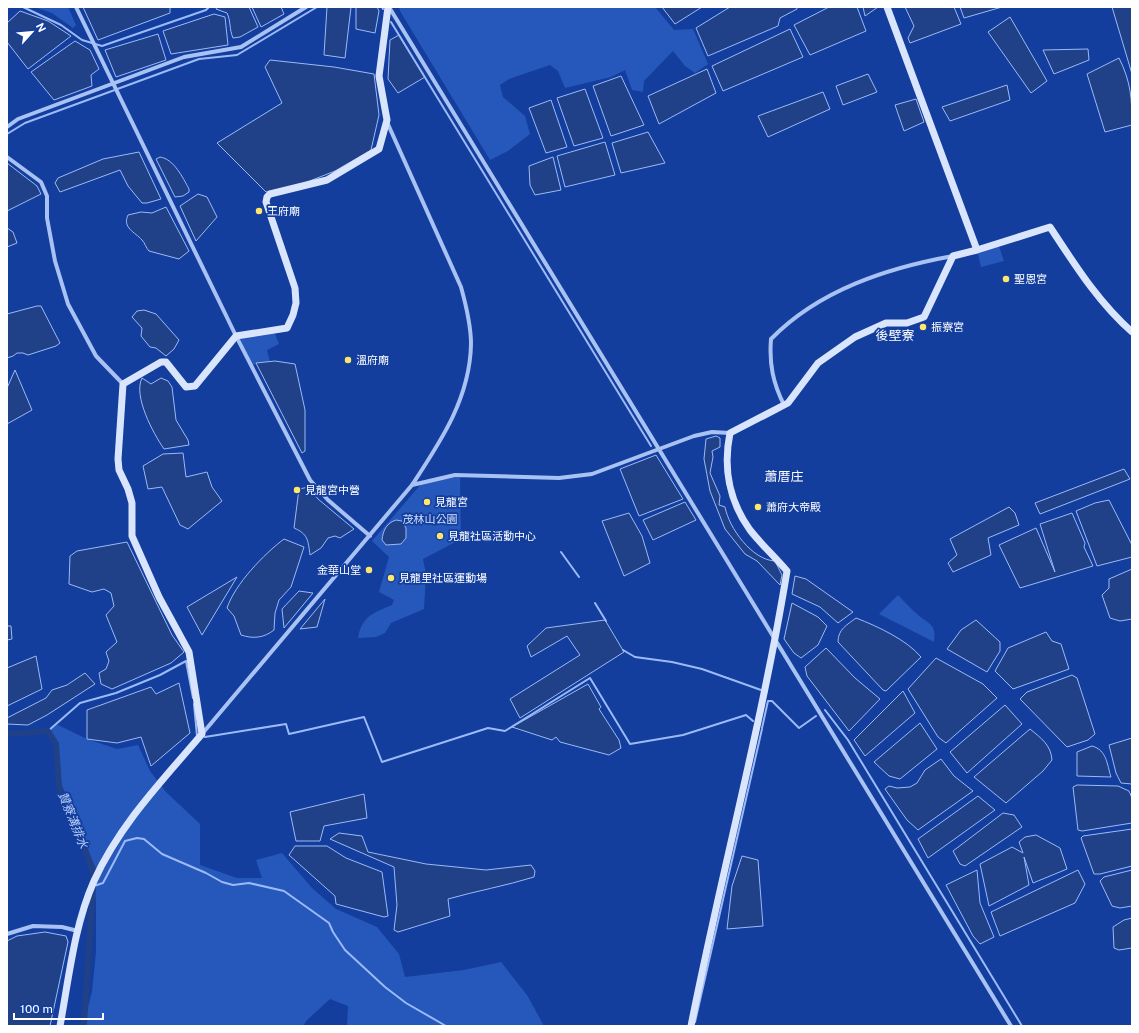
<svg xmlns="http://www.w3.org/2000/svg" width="1139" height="1033" font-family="'Public Sans','Noto Sans TC',sans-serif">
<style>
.green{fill:#2657bb}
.water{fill:#204088;stroke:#9bbaf7}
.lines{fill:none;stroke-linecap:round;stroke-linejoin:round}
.stream{stroke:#9bbaf7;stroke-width:2}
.canal{stroke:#204088;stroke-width:6}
.street{stroke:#a9c2f4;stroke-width:4}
.secondary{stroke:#d9e4fd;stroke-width:7}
.poi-dot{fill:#ffe66c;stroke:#133e9d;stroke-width:1.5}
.labels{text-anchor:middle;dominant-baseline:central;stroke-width:3.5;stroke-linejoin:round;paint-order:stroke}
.poi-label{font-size:11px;fill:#fff;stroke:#133e9d;text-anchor:start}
.park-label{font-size:11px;fill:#d1e0fd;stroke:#133e9d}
.water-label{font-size:12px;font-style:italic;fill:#b5ccfa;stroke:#133e9d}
.quarter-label{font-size:13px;fill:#fff;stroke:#133e9d}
</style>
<rect width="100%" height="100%" fill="#133e9d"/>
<path class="green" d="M34 7H68L76 25 73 28 52 13Z
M399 7H655L674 30 693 29 708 64 695 73 685 66 673 51 644 81 643 92 632 90 625 70 611 77 565 88 558 71 550 65 509 79 500 85 503 97 525 116 530 134 508 151 490 160 400 11Z
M998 243 1004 261 981 267 977 250Z
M274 331 279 344 267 350 270 362 251 365 236 336Z
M452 478H460L461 539 423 559 426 574 424 609 391 623 385 633 376 637 358 638C362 616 373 613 392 605L394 600 379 592 389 557 372 541 422 483Z
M898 595C904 601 910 608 916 613 927 624 937 622 934 642L879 614Z
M56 724 87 739 117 749 138 745 150 771 166 792 200 824V865L237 878H262L256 860 282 853 312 888 336 909 377 927 399 954 405 977 464 970 501 962 527 995 544 1026H347L348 1006 330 999 307 1020 303 1026H81L84 1023 92 991 96 952V901L93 879 58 779 56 744 48 731Z"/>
<path class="water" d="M83 7H170V13L98 40Z
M217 7H249L258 27 240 37 233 38C229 29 231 21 227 13L216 9Z
M252 7H281L284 14 261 27Z
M327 7H351L345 58 324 55Z
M356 7H377L379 11 375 33 356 29Z
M662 7H702L675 24Z
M730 7H797V9L780 18 778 26 708 56 696 28Z
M829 7H857L866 31 810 55 794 25Z
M863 7H878L865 16Z
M905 7H954L961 24 910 43 908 38 914 26Z
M960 7H1002L964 18Z
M1112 7H1132V74Z
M20 11 48 21 71 36 28 69 7 42V23Z
M214 14 225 17 228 45 171 54 163 31Z
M1010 17 1047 81 1031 93 988 32Z
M790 29 803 57 723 91 712 66Z
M158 34 166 60 116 77 105 50Z
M399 35 425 77 398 93 388 79 390 40Z
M75 41 90 50 99 69 91 75 92 86 54 100 31 72Z
M1088 49 1089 60 1054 74 1043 50Z
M1119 58C1131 82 1132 99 1132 125L1105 132 1087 74Z
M270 60 334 67 374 74 379 115 371 150 335 171 302 184 266 192 217 143 282 103 265 67Z
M707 69 716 93 659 124 648 96Z
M868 74 877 92 843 105 836 86Z
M621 76 644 125 611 136 593 86Z
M1007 85 1010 100 950 121 942 107Z
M585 89 603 138 574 146 557 98Z
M823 92 830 109 768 137 758 116Z
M916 99 924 122 904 131 895 105Z
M551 100 567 147 546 153 529 108Z
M648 132 665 163 621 173 612 143Z
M605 142 615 175 565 187 557 156Z
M139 152 161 199 147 203H142L128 186 120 170 60 192 55 183 58 178 103 159Z
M160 157C174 159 183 178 189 189V192L183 196 175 197 156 159Z
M553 157 561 190 535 195 530 185 529 166Z
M7 163 37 186 41 194 7 211Z
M198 194 207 197 217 217 196 241 180 206Z
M166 207 189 251 179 259 149 251C146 248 145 243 142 240 135 232 122 228 128 215L141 212 152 213Z
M7 228 13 232 17 243 7 247Z
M37 306H41L43 310 60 343 56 346 28 355 23 353H17L13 356 7 358V314Z
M144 310 156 314 179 340 174 349 166 356 156 348 150 347 141 336 142 328 132 317 137 311Z
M275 361 295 364 305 410V451L302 453 256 363Z
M15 370 32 410 7 424V388Z
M142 378 151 384 161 378 168 381 172 387 176 420 188 440 189 445 164 449C153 433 133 396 142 378Z
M716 436 720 438V447L712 451 713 457 710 473 720 496 719 505 725 507C729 528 752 560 775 561L782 575 780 585 757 561 745 554 725 529 710 491 704 459 706 439Z
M183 453 186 477 207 472 212 487 222 501 188 529 180 525 162 487 148 489 143 466 163 454Z
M656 455 683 499 639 516 620 469Z
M1124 469 1130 479 1040 514 1035 503Z
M309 487 318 499 354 529 340 538 335 536 328 538 321 548 310 555C308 540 308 534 294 528L299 489Z
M1109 500 1132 545V557L1097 566 1076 511 1095 503Z
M685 502 696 520 653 540 643 520Z
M1009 507 1015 513 1019 525 988 538 991 555 953 572 948 563 957 555 950 539Z
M629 513 642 536 650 563 624 576 602 521Z
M1072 513 1085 543 1084 547 1093 566 1020 588 999 545 1036 528 1055 572 1040 524Z
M396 520 402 521 406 528V538L401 544 386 545 382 540C383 530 387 523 396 520Z
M284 539 304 547 291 587 279 600 275 613 274 630C264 638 253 639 241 635L234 616 227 608C235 584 264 554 284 539Z
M127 542 172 635 184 652 171 663 112 689 101 684 99 673 106 669 109 661 106 652 117 642 106 615 114 606 111 593 104 589 92 592 69 584 70 556 77 551Z
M1132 569V619L1120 621 1110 618 1102 595 1109 588V579Z
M795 576 806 579 853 612 838 623 820 607 792 594Z
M237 577 202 635 187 607Z
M299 591 313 593 284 628 282 609Z
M325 599 317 627 300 629Z
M792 603 818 617 827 626 818 645 801 658 794 653 784 639Z
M856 618C877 626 907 640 921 657L886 691 883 690 838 642C838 629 847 625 856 618Z
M605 620 624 652 520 718 510 699 580 655 567 636 531 657 527 646 546 628Z
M976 620 1000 642V651L987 672 947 649 961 630Z
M7 626H11L12 639 7 640Z
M1046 632 1052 641 1061 644 1069 669 1013 689 995 671 1008 648Z
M826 648 855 678 880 699 849 731 807 676 805 667Z
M36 656 42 689 7 706V668Z
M936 658 983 684 997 698 946 743 938 737 908 689Z
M85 673 95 684 47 715 28 725 7 724V718L46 698 52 690 67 685Z
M1072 675 1077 678 1095 734 1088 740 1067 747 1020 699 1027 692Z
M179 683 190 733 151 766 141 737 117 743 87 739V710L151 687 156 694Z
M588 684 601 707 599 709 619 740 621 748 609 755 560 742 556 737 552 740 512 727Z
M903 691 915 713 865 756 854 740Z
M1005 705 1022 724 967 773 950 752Z
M920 723 937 749 900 779 889 776 874 762Z
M1030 729C1041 738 1051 745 1052 760L1043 771 1006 803 974 777Z
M1132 738V784L1121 783 1116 773 1109 745Z
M1092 746C1107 750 1107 765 1111 777L1077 776V752Z
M941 759 954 776 973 791 918 830 907 820 885 789 889 786 897 788 910 787 917 783 925 770Z
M1077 785 1118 786 1129 791 1132 798V823L1082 831 1078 830 1073 787Z
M364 794 367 818 324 826 320 841H296L290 812Z
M978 796 995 810 928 858 918 839Z
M1003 813 1014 815 1022 827 965 866 960 864 953 851Z
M1132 829V866L1100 874H1094L1081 838 1083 836Z
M339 833 362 836 368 852 426 864 486 870 531 865 535 871 534 877C505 886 476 891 448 899L450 916 398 932 394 930 397 905 394 867 330 839Z
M1036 835 1060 848 1067 869 1033 883 1024 857 1029 885 989 906 980 864 1012 847 1023 853 1019 842 1025 837Z
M295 846H327L346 858 382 872 388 916 384 917 336 904 335 896 289 855Z
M742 856 758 860 763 926 727 929 732 886Z
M977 870 980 903 994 937 980 944 973 936 946 885Z
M1078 870 1085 884 1075 903 1000 936 991 912Z
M1132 870V906L1120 908 1112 906 1100 881 1104 877Z
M1132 918V948L1119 950 1114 948 1113 927 1124 920Z
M45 932 66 936 68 942 50 1026H7V941L17 936Z"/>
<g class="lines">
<path class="stream" d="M23 7 61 25 82 40 102 46 206 10 209 7
M382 7 383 9
M391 22 651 446
M7 134 25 123 199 59 237 55 317 7
M561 552 579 577
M595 603 606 621
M623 650 635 657 672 662 702 669 761 690
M194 704 197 736
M825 710 848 740 1022 1026
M762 728 768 701H772L799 728 816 716
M48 731 80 703 116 693 160 675 186 661 193 698
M205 737 286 724 289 734 364 717 382 762 488 728 505 731 590 678 630 744 683 735 746 715 753 721
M94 886 103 883 125 841 137 838 144 839 162 854 206 873 222 882 233 885 249 883 284 891 329 923 333 932 345 950 385 987 406 1003 446 1026
M695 1022 762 729"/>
<path class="canal" d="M7 734 48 731 56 744 59 786 94 872 93 879
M81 1026 84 1023 93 887"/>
<path class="street" d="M76 7 236 336 310 480 328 500 370 536
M389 7 1011 1026
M7 127 18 119 184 57 241 47 306 7
M7 157 41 182 47 196V218L55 261 68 304 96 356 123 384
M784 405C773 383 769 364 771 339 819 290 887 268 953 256
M412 485 455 475 559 478 592 474 694 436 712 432 730 433
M202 734 412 485C441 441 470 398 471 344 471 324 466 305 461 287L387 122
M7 934 33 926 62 927 78 931"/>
<path class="secondary" d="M887 7 977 250 1050 227C1075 265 1098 302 1132 332
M60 1026C69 978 74 926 94 881 120 824 162 781 202 734L189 652 159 597 132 536V503L128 489 119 470 118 459 123 384 161 362H166L186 387 195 386 236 336 287 328 293 315 296 303 295 288 266 202 267 197 270 194 327 180 379 149 387 120 379 76 388 7
M691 1026C721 874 762 724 787 571 775 557 761 544 750 530 729 501 723 467 730 433L788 403 818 363 855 337 886 323H907L924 317 953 256 977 250"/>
</g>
<g class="poi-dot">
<circle cx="259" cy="211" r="4"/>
<circle cx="1006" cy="279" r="4"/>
<circle cx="923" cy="327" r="4"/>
<circle cx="348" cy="360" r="4"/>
<circle cx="297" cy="490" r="4"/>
<circle cx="427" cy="502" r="4"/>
<circle cx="758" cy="507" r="4"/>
<circle cx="440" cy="536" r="4"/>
<circle cx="369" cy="570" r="4"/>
<circle cx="391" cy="578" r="4"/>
</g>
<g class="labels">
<g class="poi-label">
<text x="267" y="211">王府廟</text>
<text x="1014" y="279">聖恩宮</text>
<text x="931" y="327">振寮宮</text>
<text x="356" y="360">溫府廟</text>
<text x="305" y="490">見龍宮中營</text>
<text x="435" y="502">見龍宮</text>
<text x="766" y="507">蕭府大帝殿</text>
<text x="448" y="536">見龍社區活動中心</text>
<text x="361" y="570" text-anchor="end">金華山堂</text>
<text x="399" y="578">見龍里社區運動場</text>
</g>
<g class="park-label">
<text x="430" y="519">茂林山公園</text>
</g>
<g class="water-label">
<text transform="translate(73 820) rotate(68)">贊寮溝排水</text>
</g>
<g class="quarter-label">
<text x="895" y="335">後壁寮</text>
<text x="784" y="476">蕭厝庄</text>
</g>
</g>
<rect width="1139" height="1033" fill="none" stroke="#ffffff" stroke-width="16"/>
<g transform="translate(32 32) rotate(63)" stroke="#133e9d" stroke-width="3" paint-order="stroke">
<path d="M0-3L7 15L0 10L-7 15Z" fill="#ffffff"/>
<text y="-6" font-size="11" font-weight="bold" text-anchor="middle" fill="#ffffff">N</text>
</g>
<path d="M14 1013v6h89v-6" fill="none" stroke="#ffffff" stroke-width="2"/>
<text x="20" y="1013" font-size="12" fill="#ffffff" stroke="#133e9d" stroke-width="3" paint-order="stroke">100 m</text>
</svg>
